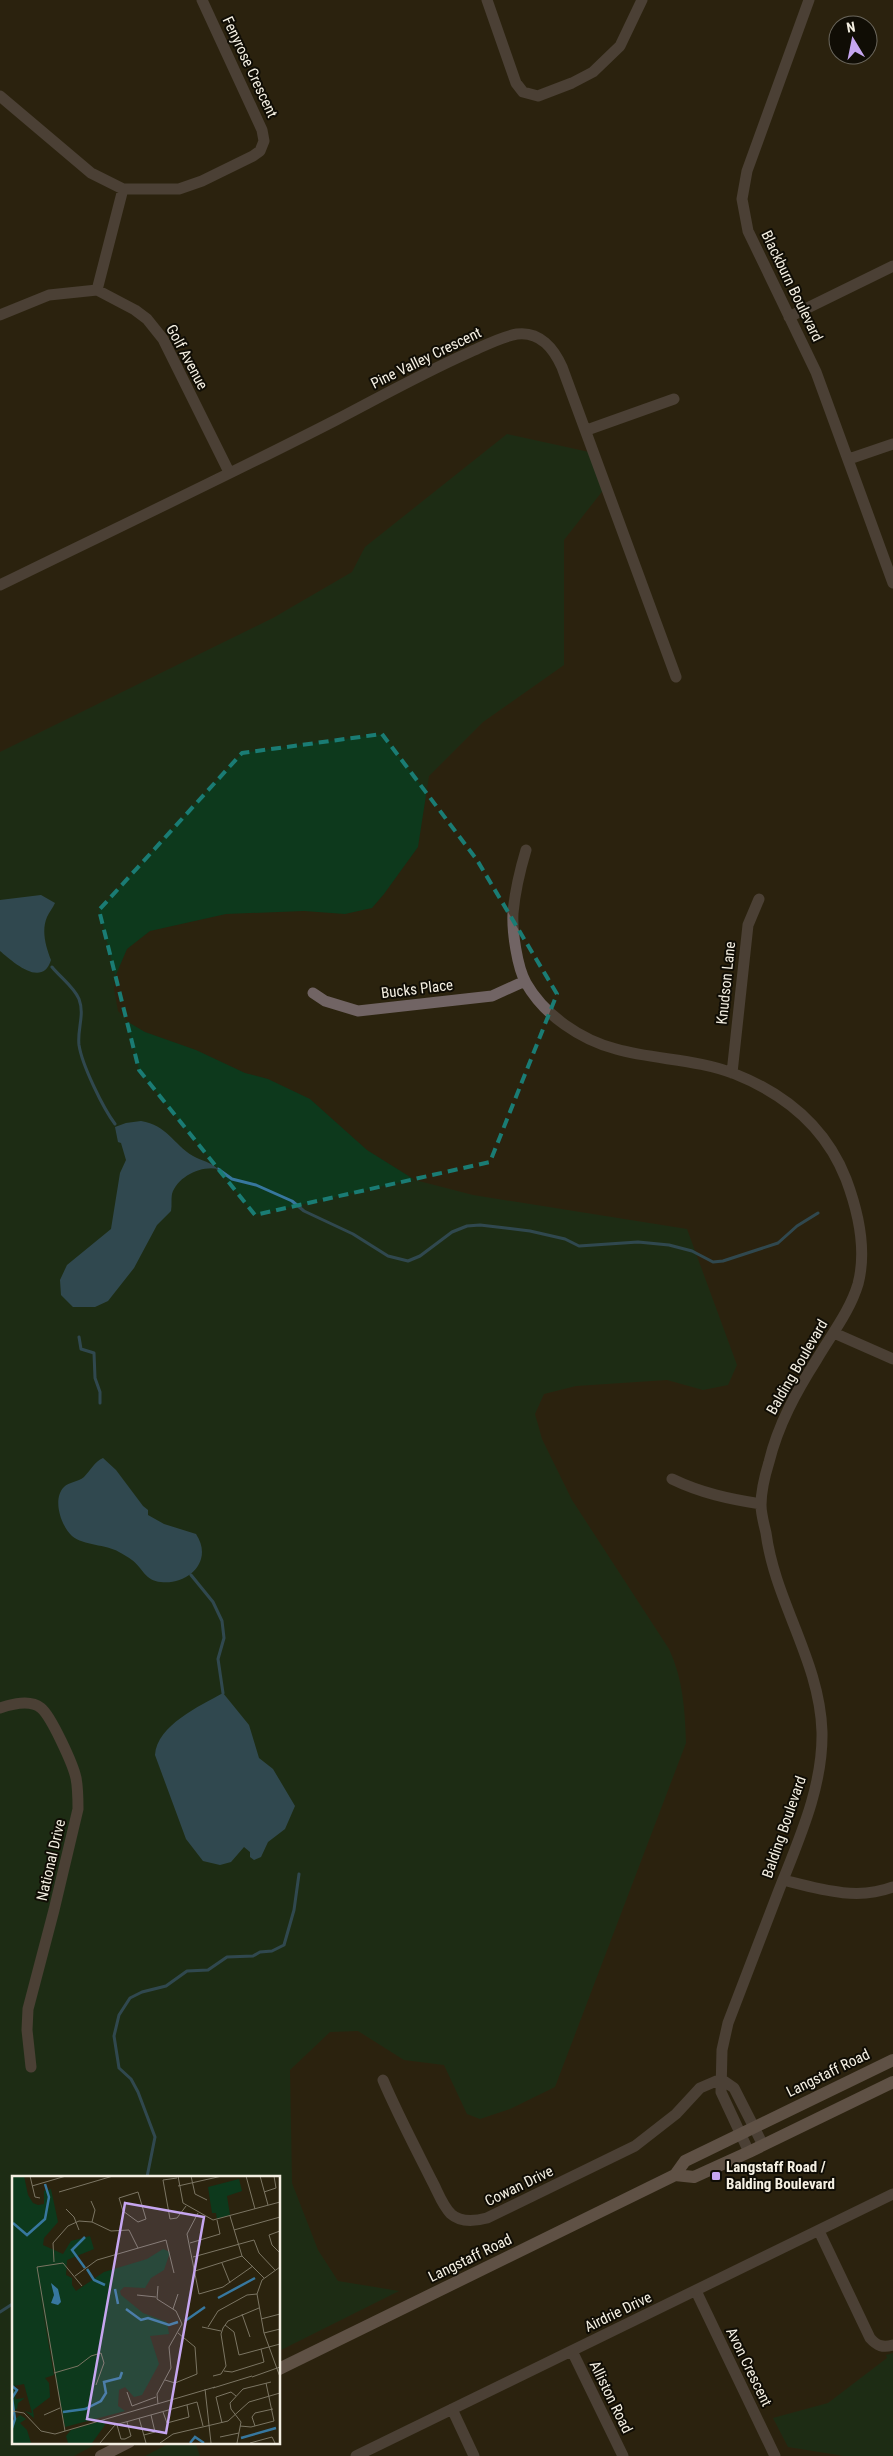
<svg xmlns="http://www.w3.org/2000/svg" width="893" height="2456" font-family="'Roboto Condensed',sans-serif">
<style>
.green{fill:#0d391c}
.water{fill:#37779e}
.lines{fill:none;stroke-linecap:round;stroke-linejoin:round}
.stream{stroke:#37779e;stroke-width:3}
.street{stroke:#716464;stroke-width:11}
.secondary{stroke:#9d8988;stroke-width:12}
.marked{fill:none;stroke:#1a7c74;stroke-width:4;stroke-dasharray:10 6;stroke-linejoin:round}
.poi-dot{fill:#c6a6f0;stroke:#100d05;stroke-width:2}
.labels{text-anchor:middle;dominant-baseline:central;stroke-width:4;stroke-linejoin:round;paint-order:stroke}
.street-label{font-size:15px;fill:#f4efe2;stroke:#100d05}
.poi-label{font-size:15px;font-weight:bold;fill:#f4efe2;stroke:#100d05;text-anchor:start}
.inset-river{fill:none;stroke:#37779e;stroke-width:2.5}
.inset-road{fill:none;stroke:#7b7563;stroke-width:1}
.view{fill:#c6a6f0;fill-opacity:0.15;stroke:#c6a6f0;stroke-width:2.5}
.inset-edge{fill:none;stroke:#f4efe2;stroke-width:2.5}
</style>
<rect width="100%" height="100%" fill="#2b230e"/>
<path class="green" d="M507 434 589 452 608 484 564 540V665L483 722 429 776 418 847 384 894 372 908 345 914 304 911 226 914 150 931 127 949 115 977 114 989 118 1011 128 1022 145 1032 196 1050 245 1073 268 1079 310 1099 367 1150 415 1180 473 1195 687 1229 737 1365 728 1385 703 1390 667 1380 576 1386 544 1394 535 1414 542 1439 572 1500 669 1649C683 1679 685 1710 686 1743L555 2087 510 2109 480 2119 467 2114 444 2065 404 2060 358 2031 330 2032 290 2070 292 2183 318 2250 338 2281 399 2291 279 2351V2177H14V2442H100L74 2456H0V752L273 618 352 572 365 547Z
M893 2353V2456H844L788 2447 773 2418 828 2403 887 2358 886 2355Z
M172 2442H195L200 2456H145Z"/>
<path class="water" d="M41 895 55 903C53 908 49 912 47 917 41 931 46 947 51 960 42 989 12 961 0 951V900Z
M141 1121C167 1125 173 1144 193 1156 202 1161 211 1162 218 1169 201 1165 177 1177 172 1194 171 1199 172 1205 171 1211L157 1225 134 1268 108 1301 95 1307H73L61 1295 60 1280 67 1265 111 1229 120 1173 126 1160 121 1143 118 1142 115 1127 126 1123Z
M103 1458 116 1470 143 1506 148 1510V1515L164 1524 196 1534C214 1561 188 1585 161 1582 145 1581 143 1568 132 1560 128 1557 123 1554 119 1552 106 1544 84 1546 72 1536 61 1526 52 1499 64 1487 69 1482 78 1482 84 1477 90 1471 95 1461 103 1458Z
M223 1693 249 1725 259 1758 273 1769 295 1806 285 1829 268 1842 261 1857 254 1860 250 1857V1852L244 1847 231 1862 220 1865 203 1861 186 1839 155 1755C157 1725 200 1706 223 1693Z"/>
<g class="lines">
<path class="stream" d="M52 967C60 977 74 987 79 999 85 1015 77 1029 79 1045 82 1065 103 1108 115 1124
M218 1169 232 1179 256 1185 292 1201 304 1211 353 1234 388 1256 408 1261 420 1256 452 1232 467 1226 480 1225 530 1231 565 1239 579 1246 638 1242 669 1245 692 1251 713 1262 723 1261 778 1243 797 1226 818 1213
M79 1337 81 1349 94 1353 95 1378 100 1392V1403
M191 1575 213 1602 222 1621 224 1638 218 1659 223 1693
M147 2177 155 2137 138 2092 131 2079 119 2068 114 2036 119 2015 130 1998 142 1992 166 1986 187 1971 208 1970 227 1957 253 1956 260 1952 272 1951 284 1945 294 1910 299 1874
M0 2312 14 2303"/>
<path class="street" d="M487 0 516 83 523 92 538 96 572 83 593 72 620 46 642 0
M809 0 747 171 742 199 748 231 816 372 893 583
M0 96 91 173 123 189H179L202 181 253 156 260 151 264 141 262 130 202 0
M97 290 123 189
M0 315 49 295 97 290 135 310 147 319 163 339 229 472
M789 317 893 266
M587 430 674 399
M849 459 893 444
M0 585C112 530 225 477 336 420 380 397 423 373 468 353 484 346 500 337 517 334 540 331 554 349 562 367L676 677
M526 850C520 870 515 891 513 913 512 931 517 967 526 983 544 1015 581 1040 616 1049 655 1060 697 1059 735 1074 785 1094 826 1128 846 1179 858 1211 867 1250 858 1284 850 1311 831 1335 817 1359 796 1392 778 1425 769 1462 765 1475 761 1491 761 1505 761 1514 764 1524 766 1533 775 1602 820 1661 822 1732 823 1787 799 1839 779 1890 762 1934 745 1979 728 2023L722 2050 721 2092 749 2152
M313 993 325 1001 358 1011 492 996 525 981
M732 1073 748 925 759 899
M834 1333 893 1359
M672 1479C701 1493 729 1499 761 1504
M0 1708C12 1704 30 1699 41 1708 51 1716 73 1764 76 1778 78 1788 78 1799 78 1809L54 1910 28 2009 27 2030 31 2067
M783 1880C819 1889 857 1901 893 1887
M721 2079 734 2088 763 2145
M383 2080C398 2115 415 2147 432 2181 438 2192 442 2205 451 2214 461 2223 476 2221 487 2218L635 2146 676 2114 700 2088 721 2079
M819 2231 870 2338C877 2346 883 2348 893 2345
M696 2291 775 2456
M572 2351 623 2456
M452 2409 474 2456
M356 2456 893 2194"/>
<path class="secondary" d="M675 2175 694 2177 749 2152 893 2082
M279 2369 675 2175 685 2161 893 2060
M101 2456 129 2442"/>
</g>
<path d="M0 0H893V2456H0ZM382 734 477 860 557 994 490 1162 255 1215 139 1070 99 910 242 753Z" fill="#2b230e" fill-opacity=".55" fill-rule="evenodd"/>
<path class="marked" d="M382 734 477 860 557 994 490 1162 255 1215 139 1070 99 910 242 753Z"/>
<rect class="poi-dot" x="711" y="2171" width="10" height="10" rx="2.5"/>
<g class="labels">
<g class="street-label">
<text transform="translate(250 67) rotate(65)">Fenyrose Crescent</text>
<text transform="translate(792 286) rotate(64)">Blackburn Boulevard</text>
<text transform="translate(187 357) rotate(62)">Golf Avenue</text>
<text transform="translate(426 358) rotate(-26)">Pine Valley Crescent</text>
<text transform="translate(726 983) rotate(-84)">Knudson Lane</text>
<text transform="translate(417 989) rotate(-7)">Bucks Place</text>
<text transform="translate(797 1367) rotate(-60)">Balding Boulevard</text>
<text transform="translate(784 1827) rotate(-71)">Balding Boulevard</text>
<text transform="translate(51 1860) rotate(-77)">National Drive</text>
<text transform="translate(828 2073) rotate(-26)">Langstaff Road</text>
<text transform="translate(519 2186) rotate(-26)">Cowan Drive</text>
<text transform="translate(470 2258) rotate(-26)">Langstaff Road</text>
<text transform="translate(618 2312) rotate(-26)">Airdrie Drive</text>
<text transform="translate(749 2367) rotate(64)">Avon Crescent</text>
<text transform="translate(611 2397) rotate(64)">Alliston Road</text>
</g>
<g class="poi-label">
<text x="726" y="2167">Langstaff Road /<tspan x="726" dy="17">Balding Boulevard</tspan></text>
</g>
</g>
<g transform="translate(12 2176)">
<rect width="268" height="268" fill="#2b230e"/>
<path d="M0 0H12L16 19 21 27 26 29 32 28V15L39 13 46 46 32 62 31 69 51 78 59 65 78 60 82 73 55 84 54 99 60 102V109L64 115 92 96 135 83 151 73 158 76 152 94 139 102 133 112 112 111 108 115 109 119 131 137 155 146 157 158 138 160 147 188 130 219 122 221 113 211 107 214 106 230 113 235 53 251 26 107 42 199 33 202 37 207 38 221 21 234 22 242 13 235 20 237 12 208 2 210 4 223 13 222 6 227 5 233 0 234ZM227 3 230 15 215 20 218 39 205 43 204 37H200L196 11ZM8 239 14 243 8 247 15 254 19 267H0V240L1 245ZM92 244 93 249 80 267H56L54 260 59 254Z" fill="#0d391c"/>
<path d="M39 107 46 113 49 126 46 129 39 127 42 119Z" fill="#37779e"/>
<path class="inset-river" d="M1 47 15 59 33 43 37 21 33 8M73 92 60 74 73 61M75 93 82 104 93 109M103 113 106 128M206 122 243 102M114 133 129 144 136 142 157 149 166 146M173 145 193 131M0 210 5 214 0 222 3 243 0 252M51 236 73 233 89 225 94 217 92 206 108 202 110 196M229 262 264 252M178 267 183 261 192 267"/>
<path class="inset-road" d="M18 0 23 21 28 22M166 0 171 27 201 44 268 26M179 0 183 18 195 24M234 0 243 33M248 0 256 29M165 2 151 4 158 43 165 42 174 30M20 10 54 0M166 10 210 0M47 16 101 0M126 16 134 43 126 46 111 35 107 22ZM252 16 264 12 262 0M79 25 83 34 80 46M54 33 62 41 67 54M186 37 175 58 187 118 211 111 241 90M218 40 230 80 252 102M222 54 268 41M268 55 257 59 260 69 268 77M178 67 208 58 205 44M181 81 242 64 247 77 263 94M42 86 41 67 56 50 67 45 80 46 99 55 117 54 126 72M210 87 218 107M268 91 250 104 245 118 252 157 268 201M183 95 230 80M63 100 85 84 154 64 162 97M125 119 144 121M161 133 166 118M230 138 238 161M249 143 268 138M213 149 222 156 227 179 268 168M190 151 209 155M196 151 206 135 235 119 245 118M252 157 268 153M212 195 220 196 252 186 249 173M42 197 66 190 79 180 89 177 92 187 84 209M201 200 209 198 214 190 209 158 211 152 216 145 247 132M240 201 268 191M153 204 163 207 185 198 183 171 166 157M201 212 240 200M193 213 199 267M115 216 120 230 144 221M146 228 145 218 159 192 157 171 170 148 164 135 145 123 146 110M0 235 12 237 29 255 43 258 203 211M151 236 155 247 177 241 175 229M32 239 48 232M127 242 134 267M210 247 204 221 219 216 224 220M105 249 109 263H113L119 260 115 246M228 250 239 251 262 245 254 207M243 250 240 241 243 237 261 233M53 255 25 91 51 87 70 110M132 259 143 256 139 239M208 261 227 257M88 267 103 249 185 226 191 250M148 267 161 258 216 245 237 226 268 217M225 267 229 246 219 233 218 227 231 213 259 206M238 267 260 261 263 267"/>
<path class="view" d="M113 27 192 41 154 257 75 243Z"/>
<rect width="268" height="268" class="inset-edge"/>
</g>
<g transform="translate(853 40) rotate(350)"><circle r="24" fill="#100d05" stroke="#6b675d"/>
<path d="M0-4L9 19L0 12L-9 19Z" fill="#c6a6f0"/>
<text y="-8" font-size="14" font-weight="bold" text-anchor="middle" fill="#f4efe2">N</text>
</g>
</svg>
